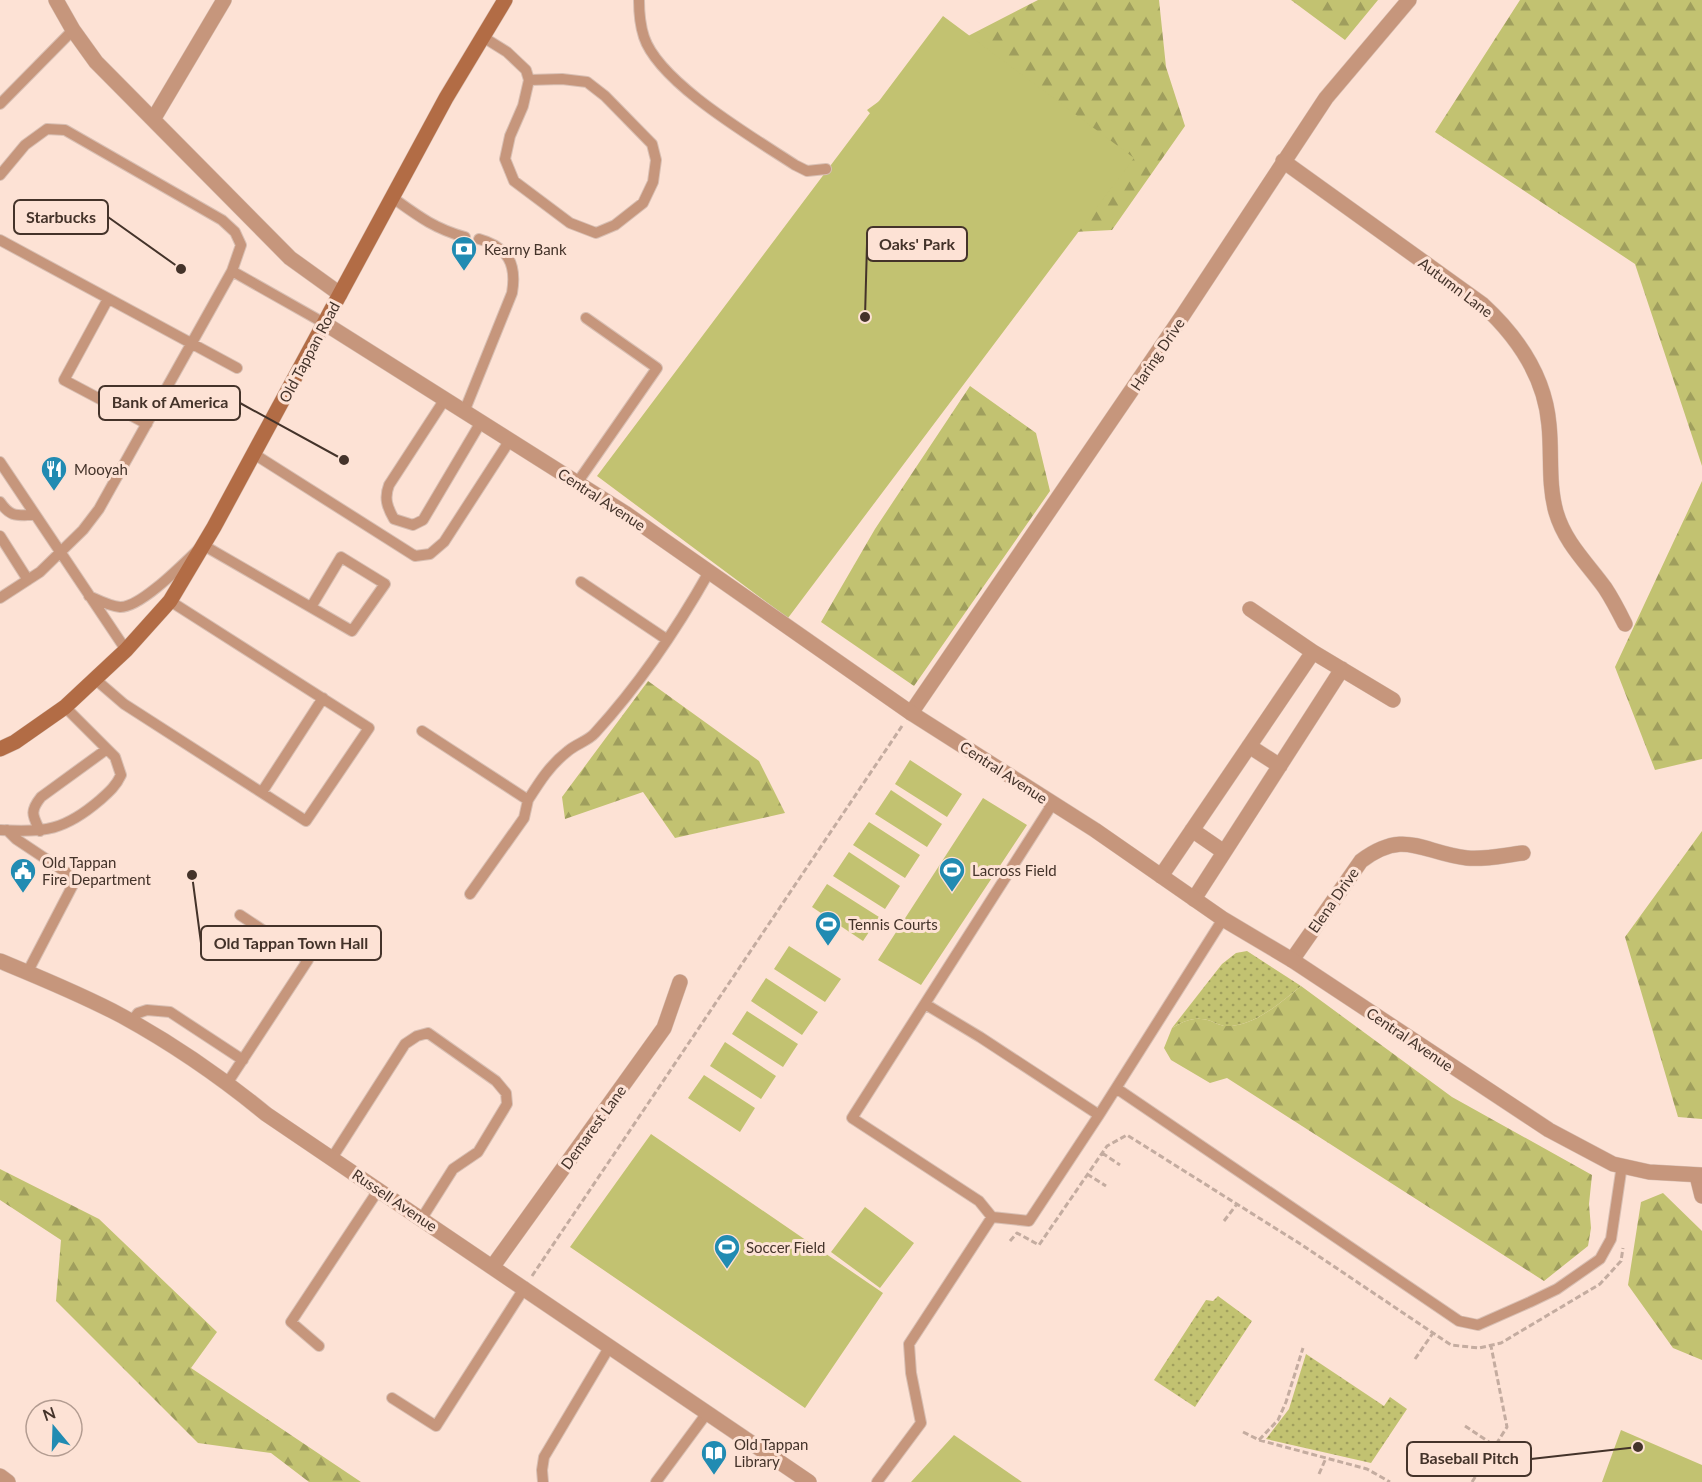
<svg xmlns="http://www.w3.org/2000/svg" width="1702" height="1482" font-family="Lato,sans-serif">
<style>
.grass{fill:url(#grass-dots)}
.forest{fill:url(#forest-firs)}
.park{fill:#c2c271}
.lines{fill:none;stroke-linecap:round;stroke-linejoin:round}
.service-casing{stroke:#d8bfb3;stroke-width:12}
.minor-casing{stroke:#d8bfb3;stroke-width:16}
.tertiary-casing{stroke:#d8bfb3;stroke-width:16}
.secondary-casing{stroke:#d8bfb3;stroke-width:16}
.path{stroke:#c4aca0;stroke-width:3;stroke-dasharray:6 3;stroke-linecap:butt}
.service{stroke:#c6967c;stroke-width:10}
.minor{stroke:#c6967c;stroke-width:15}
.tertiary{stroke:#c6967c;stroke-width:15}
.secondary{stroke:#b26c45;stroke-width:15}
.labels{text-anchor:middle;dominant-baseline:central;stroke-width:6;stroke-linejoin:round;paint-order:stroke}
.poi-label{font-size:15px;fill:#44332a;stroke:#fde2d5;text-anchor:start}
.street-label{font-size:15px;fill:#44332a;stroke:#fde2d5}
.leader{fill:none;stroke:#44332a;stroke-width:2}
.callout-dot{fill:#44332a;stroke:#fde2d5;stroke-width:2}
.callout{fill:#fde2d5;stroke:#44332a;stroke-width:2}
.callout-label{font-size:16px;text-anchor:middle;font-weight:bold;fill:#44332a}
</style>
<defs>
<pattern id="grass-dots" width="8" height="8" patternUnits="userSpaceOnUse" patternTransform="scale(1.5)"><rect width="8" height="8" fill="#c2c271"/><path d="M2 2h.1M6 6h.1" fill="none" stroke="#9f9e5d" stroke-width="1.8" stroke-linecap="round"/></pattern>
<pattern id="forest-firs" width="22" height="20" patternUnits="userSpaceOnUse" patternTransform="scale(1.5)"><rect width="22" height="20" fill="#c2c271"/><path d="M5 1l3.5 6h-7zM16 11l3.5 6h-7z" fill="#9f9e5d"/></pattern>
</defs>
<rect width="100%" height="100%" fill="#fde2d5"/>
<path class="grass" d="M1247 951 1301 986C1280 1003 1253 1028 1224 1026 1220 1025 1215 1023 1211 1021 1195 1016 1186 1020 1172 1028L1222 964 1236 953Z
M1218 1296 1252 1321 1195 1407 1154 1380 1206 1300 1213 1301Z
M1306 1354 1384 1406 1390 1397 1407 1409 1371 1463 1266 1439 1289 1409Z"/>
<path class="forest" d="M1038 0H1159L1166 67 1185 126 1112 230 1055 233 890 135 867 110 970 35Z
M1291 0H1378L1345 40Z
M1520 0H1702V466L1635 264 1435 132Z
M970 386 1036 433 1050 491 914 686 821 622 875 529Z
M1702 481V759L1655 770 1615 667Z
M648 681 759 761 785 813 675 838 643 792 565 819 562 797Z
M1702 831V1119L1678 1117 1625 937Z
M1301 986 1452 1097 1592 1175 1589 1204 1591 1228 1588 1246 1544 1281 1227 1078 1210 1083 1171 1060 1164 1048 1172 1028C1186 1020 1195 1016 1211 1021 1215 1023 1220 1025 1224 1026 1253 1028 1280 1003 1301 986Z
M0 1169 99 1219 217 1332 191 1368 361 1482H309L271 1453 198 1443 56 1301 61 1240 0 1200Z
M1663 1193 1702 1231V1360L1673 1348 1628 1285 1641 1202Z"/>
<path class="park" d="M943 16 1134 158 788 618 597 476Z
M910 760 962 794 947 817 895 784Z
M891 790 942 824 927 847 875 814Z
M983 798 1027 825 921 985 878 960Z
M869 822 920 855 905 878 853 845Z
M849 852 900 886 885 909 833 876Z
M827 884 879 917 863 941 812 907Z
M789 946 841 979 825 1002 774 969Z
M766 978 818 1012 802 1035 751 1001Z
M747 1011 798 1044 783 1067 732 1034Z
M725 1042 776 1076 761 1099 710 1066Z
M704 1075 755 1108 740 1132 688 1098Z
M651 1134 883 1293 805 1408 570 1247Z
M865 1207 914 1243 880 1288 831 1252Z
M1621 1430 1702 1465V1482H1602Z
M954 1435 1022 1482H911Z"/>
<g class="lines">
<g class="service-casing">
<path id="service" d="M639 0C639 12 640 25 644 37 659 83 754 138 795 165L807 171 826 169
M483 37 507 52 526 70 529 80 523 106 510 136 505 159 514 181 570 223 596 233 615 225 643 203 653 182 656 160 652 144 605 96 587 82 562 79 529 80
M0 104 73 30
M0 175 25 145 47 129 65 130 222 220 235 232 241 245 232 271
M393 198C418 216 435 229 465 237
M0 240 237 368
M108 299 64 380 147 424
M445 399 389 485C384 498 387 507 394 519L413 525 423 520 481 422
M464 412 512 293C517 264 508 247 479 239
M254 454 415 556 430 554 444 542 510 440
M0 462 126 650
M577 483 657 368 586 318
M0 502C11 518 17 515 35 515
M0 536 28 580
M581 582 666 639
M89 596C98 600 109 606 120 607 141 608 187 560 203 545L352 631 385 584 341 557 311 607
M0 598 40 572 83 530 99 509 232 271 324 323
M95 679 124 704 306 821 369 728 170 601
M422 731 528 800C540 781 550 765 568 751 576 744 588 741 595 733 638 686 678 627 709 572
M262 792 323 698
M1053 803 852 1118 979 1201 992 1217 1029 1221 1099 1115 1223 919
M0 830C45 833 65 830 100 800 109 792 116 786 121 775L115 757 65 707
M7 830 16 839 76 879 27 973
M40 831C33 816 29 812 41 797L107 749
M470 894 524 818 528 800
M925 1004 980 1037 1099 1115
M131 1022 138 1013 147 1010 170 1012 243 1060
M228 1082 308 960 240 915
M1116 1088 1459 1321 1478 1325 1530 1302 1557 1289 1600 1259 1611 1239 1622 1165
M332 1158 405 1044 417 1036 428 1033 496 1081 506 1093 507 1104 478 1152 453 1169 422 1218
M319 1346 291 1322 379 1189
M392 1398 436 1426 525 1287
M543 1482 542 1470 544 1457 610 1346
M656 1482 707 1413
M877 1482 921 1423 911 1373 909 1344 992 1217"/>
</g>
<g class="minor-casing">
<path id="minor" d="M56 0 73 30 96 62 290 258 340 294
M154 118 224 0
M1283 161 1482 304C1518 337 1545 376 1549 425 1552 454 1548 484 1556 512 1565 543 1587 563 1605 588 1613 600 1619 612 1625 624
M1250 609 1313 652 1393 700
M911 713 1183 315 1326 98 1409 0
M1249 746 1280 766
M1192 830 1224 852
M1161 876 1313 652
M1194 899 1342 669
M1292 960 1361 861C1405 828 1422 853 1467 858 1485 860 1505 855 1523 853
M0 961C41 978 83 995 122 1016 173 1044 221 1077 266 1114L809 1482
M1697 1176 1702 1196
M493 1266 664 1028 680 982
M0 1476 8 1482"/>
</g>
<g class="tertiary-casing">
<path id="tertiary" d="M324 323 625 513 911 713 1095 830 1223 919 1292 960 1549 1130 1613 1164 1649 1172 1702 1175"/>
</g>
<g class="secondary-casing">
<path id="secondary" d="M0 749 15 742 65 707 126 650 170 601 214 527 446 98 505 0"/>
</g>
<path class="path" d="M1102 1153 1120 1165
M1087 1174 1106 1186
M1224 1221 1237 1204
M1010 1241 1017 1233 1039 1245 1107 1146 1127 1135 1302 1245 1451 1345 1479 1348 1501 1343 1600 1284 1621 1261 1623 1248
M532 1276 902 726
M1415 1359 1433 1333
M1465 1426 1495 1446
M1243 1432 1259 1440 1367 1469 1390 1482
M1259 1440 1278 1420 1286 1402 1303 1348
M1319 1474 1326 1458
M1472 1482 1507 1427 1491 1346"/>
<use href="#service" class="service"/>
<use href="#minor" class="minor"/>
<use href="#tertiary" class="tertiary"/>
<use href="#secondary" class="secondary"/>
</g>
<defs>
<g id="bank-pin" transform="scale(1.35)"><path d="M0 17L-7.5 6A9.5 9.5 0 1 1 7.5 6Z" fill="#218bb2" stroke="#fde2d5"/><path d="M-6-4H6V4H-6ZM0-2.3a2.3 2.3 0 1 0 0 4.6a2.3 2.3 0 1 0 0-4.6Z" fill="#fff"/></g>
<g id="restaurant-pin" transform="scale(1.35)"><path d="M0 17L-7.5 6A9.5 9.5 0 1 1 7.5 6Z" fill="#218bb2" stroke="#fde2d5"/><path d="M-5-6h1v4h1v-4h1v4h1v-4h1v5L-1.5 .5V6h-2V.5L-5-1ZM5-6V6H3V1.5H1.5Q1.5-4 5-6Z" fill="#fff"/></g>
<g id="stadium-pin" transform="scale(1.35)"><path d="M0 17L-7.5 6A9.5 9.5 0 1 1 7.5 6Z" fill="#218bb2" stroke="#fde2d5"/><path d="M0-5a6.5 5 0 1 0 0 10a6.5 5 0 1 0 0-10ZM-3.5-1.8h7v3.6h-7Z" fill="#fff"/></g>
<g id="civic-pin" transform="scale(1.35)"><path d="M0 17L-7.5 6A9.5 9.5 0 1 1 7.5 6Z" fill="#218bb2" stroke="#fde2d5"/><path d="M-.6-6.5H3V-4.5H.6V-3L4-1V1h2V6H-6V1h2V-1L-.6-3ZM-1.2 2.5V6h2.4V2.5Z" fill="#fff"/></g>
<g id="library-pin" transform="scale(1.35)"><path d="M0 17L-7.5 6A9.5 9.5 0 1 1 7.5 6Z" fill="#218bb2" stroke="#fde2d5"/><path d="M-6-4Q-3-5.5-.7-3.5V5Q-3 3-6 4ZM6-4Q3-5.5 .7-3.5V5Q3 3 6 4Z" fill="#fff"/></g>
</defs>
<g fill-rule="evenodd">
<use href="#bank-pin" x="464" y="249"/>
<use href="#restaurant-pin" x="54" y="469"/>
<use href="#stadium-pin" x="952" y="870"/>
<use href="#civic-pin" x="23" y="871"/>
<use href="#stadium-pin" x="828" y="924"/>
<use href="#stadium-pin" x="727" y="1247"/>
<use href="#library-pin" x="714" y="1453"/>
</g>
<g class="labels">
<g class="poi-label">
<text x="484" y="249">Kearny Bank</text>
<text x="74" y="469">Mooyah</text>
<text x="42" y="862">Old Tappan<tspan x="42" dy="17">Fire Department</tspan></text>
<text x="972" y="870">Lacross Field</text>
<text x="848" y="924">Tennis Courts</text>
<text x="746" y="1247">Soccer Field</text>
<text x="734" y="1444">Old Tappan<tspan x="734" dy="17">Library</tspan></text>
</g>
<g class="street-label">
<text transform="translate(1456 287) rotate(37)">Autumn Lane</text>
<text transform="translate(309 352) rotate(-62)">Old Tappan Road</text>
<text transform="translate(1157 354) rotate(-56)">Haring Drive</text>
<text transform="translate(602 499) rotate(33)">Central Avenue</text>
<text transform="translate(1004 772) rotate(33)">Central Avenue</text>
<text transform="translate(1333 900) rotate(-55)">Elena Drive</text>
<text transform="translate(1410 1039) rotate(34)">Central Avenue</text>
<text transform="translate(593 1127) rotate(-54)">Demarest Lane</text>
<text transform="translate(395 1200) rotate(34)">Russell Avenue</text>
</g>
</g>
<path class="leader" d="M181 269L108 217M865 317L867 244M344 460L240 403M192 875L201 943M1638 1447L1531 1459"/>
<g class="callout-dot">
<circle cx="181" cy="269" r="6"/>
<circle cx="865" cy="317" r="6"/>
<circle cx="344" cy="460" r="6"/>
<circle cx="192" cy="875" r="6"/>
<circle cx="1638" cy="1447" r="6"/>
</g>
<g class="callout">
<rect x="14" y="200" width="94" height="34" rx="6"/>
<rect x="867" y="227" width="100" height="34" rx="6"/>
<rect x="99" y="386" width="141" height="34" rx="6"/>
<rect x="201" y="926" width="180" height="34" rx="6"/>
<rect x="1407" y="1442" width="124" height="34" rx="6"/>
</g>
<g class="callout-label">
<text x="61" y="223">Starbucks</text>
<text x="917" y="250">Oaks' Park</text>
<text x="170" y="408">Bank of America</text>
<text x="291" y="949">Old Tappan Town Hall</text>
<text x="1469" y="1464">Baseball Pitch</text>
</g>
<g transform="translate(54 1428) rotate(341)"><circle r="28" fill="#fde2d5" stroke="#b39c91" stroke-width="1.5"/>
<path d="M0-4.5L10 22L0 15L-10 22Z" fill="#218bb2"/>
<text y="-9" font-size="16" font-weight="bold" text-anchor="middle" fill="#44332a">N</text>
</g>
</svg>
